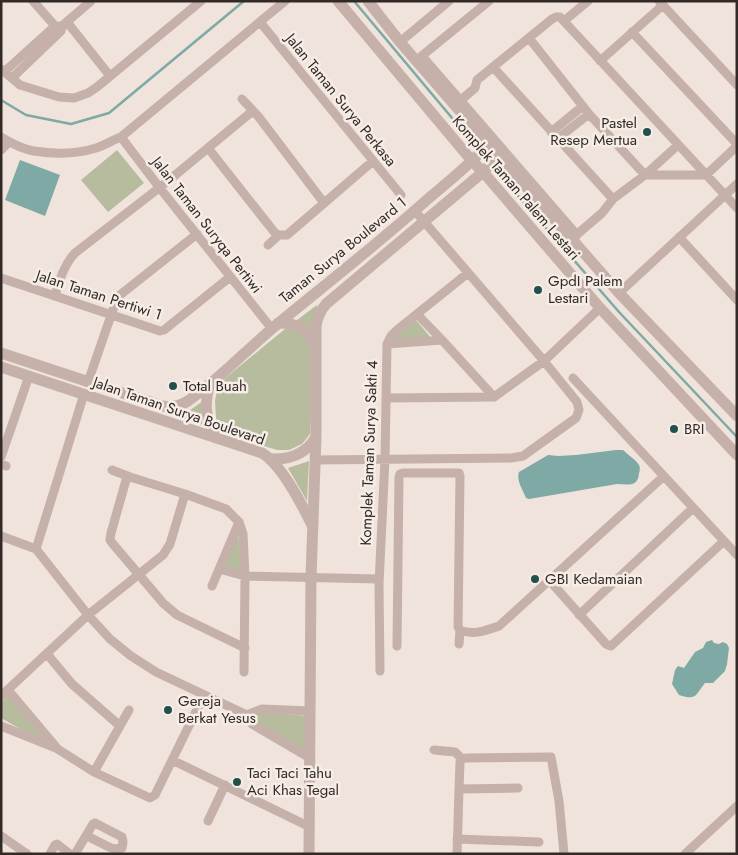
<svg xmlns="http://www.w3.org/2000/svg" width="738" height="855" font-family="Jost,sans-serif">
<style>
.green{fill:#b6bc9d}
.water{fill:#7ea9a4}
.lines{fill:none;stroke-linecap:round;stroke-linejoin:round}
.stream{stroke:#7ea9a4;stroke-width:2.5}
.minor{stroke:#c5b1a9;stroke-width:9}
.tertiary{stroke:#c5b1a9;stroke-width:11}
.poi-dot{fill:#22504c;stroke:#f7ede7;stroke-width:2}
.labels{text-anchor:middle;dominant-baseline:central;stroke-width:5;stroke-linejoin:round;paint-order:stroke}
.street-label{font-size:15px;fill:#332a28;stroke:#f7ede7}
.poi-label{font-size:15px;fill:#332a28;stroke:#f7ede7;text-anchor:start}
</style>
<rect width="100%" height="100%" fill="#efe3db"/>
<path class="green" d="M117 150 144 183 108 212 81 180Z
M317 305 310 434 302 444 289 450H277L220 432 216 418 215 401 218 384 285 329Z
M416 320 432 339 393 341 396 335Z
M203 401 201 415 203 425 170 414 186 413Z
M309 461 307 501 288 468Z
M238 532 242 575 223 568Z
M9 695 73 759 1 718V702Z
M233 710 308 716V756Z"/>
<path class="water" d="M20 160 60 175 45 216 5 200Z
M616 450H623C627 454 636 460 639 465 640 467 640 471 639 473 638 488 627 484 617 484L529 499 526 498C523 490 516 481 519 472L548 455 558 456 576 455Z
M712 640 714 643 719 644 723 642 727 644 729 648 727 664 725 671 713 683H705C695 695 697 701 679 695L672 684 675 670 678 666 684 668 695 652 703 648 706 642Z"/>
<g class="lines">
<path class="stream" d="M354 1 478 149
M1 100 26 115 71 124 109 113 244 1
M493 167 619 312 737 437"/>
<path class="minor" d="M33 1 55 26H62L91 1
M659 1 737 85
M564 21 588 1
M67 22 110 76
M260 22 401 195
M632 32 737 144
M529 38 589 114 645 175H706L737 146
M400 42 449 1
M422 56 577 235
M418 59 489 1
M600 61 663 5
M493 67 613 199
M1 69 20 85 59 97 74 98 88 93 97 87 201 1
M4 72 55 26
M12 78 61 31 62 26
M242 99 258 116 324 203
M461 100 475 88 477 80 552 19 556 17H560L737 208
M551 132 583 106
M1 137C11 143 22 149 34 151 53 154 77 154 96 148 105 145 113 140 121 137L285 1
M121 137 159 187 272 329
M557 139 589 114
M208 148 275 233 279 235
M1 150 9 142
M279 235H287L373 161
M574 237 602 213 613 199 645 175 678 145
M679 237 737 300
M268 245 279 235
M1 278 160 331 164 330 230 277
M619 293 737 184
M55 295C60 279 64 265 75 253L168 181 249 114 254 112
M417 314 442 340 494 397
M387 344 442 340
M573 378 737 555
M88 382 116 301 120 295 197 234
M387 398 494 397 544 361 600 308
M1 457 29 376
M315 460 511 458 523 456 576 418 579 410 577 402 544 361 415 211
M1 464 6 466
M112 470 130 477
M1 536 36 549 88 615 110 639 131 656 156 672 247 715 252 724 310 758
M36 549 84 394
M219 569 245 576 379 579
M549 580 606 644 611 646 724 541
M212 586 239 522
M579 615 693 508
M460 630C473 636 488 630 499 626L664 476
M397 646 399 477 400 474 403 473H459L460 476 458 627 460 630 459 644
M47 654 72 684 120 726
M380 671 379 584 385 459 387 344 391 336 397 330 468 273
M244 672 245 576 243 534 239 522 226 509 185 494 130 477 126 480 111 533 110 540 113 544 163 603 177 615 245 648
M8 690 56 747
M1 696 88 615 163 555 170 544 185 494
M247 715 262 709 310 711
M1 726 56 748 94 772 150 798 155 795 204 695
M434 750 455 752 462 759
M462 759 466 758 551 757 559 801 564 854
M172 760 310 827
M94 772 129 710
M459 789 460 762 462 759
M208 821 225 785
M1 836 27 854
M457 839 539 842
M50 854 55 845 57 844 70 854
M75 854 93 824 95 823 122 837 123 842 122 848 114 849 111 848 87 836
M457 854 459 789 518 788
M685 854 737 806"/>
<path class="tertiary" d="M338 1 472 161 483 172 600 308 737 455
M368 1 400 42 458 109 619 293 737 416
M278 323C298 323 307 328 315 347
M1 353 162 406C172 408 180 406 188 401 221 378 249 347 280 322 330 281 381 241 429 198 449 181 471 164 488 144
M1 367 262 453C282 465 302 505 312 525
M210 383C204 404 205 418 216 438
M270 459C290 460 306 454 316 437
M309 854 311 577 316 437V327C317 318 320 311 326 304L483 172 499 156"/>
</g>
<g class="poi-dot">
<circle cx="647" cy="132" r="5"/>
<circle cx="538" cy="290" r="5"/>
<circle cx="173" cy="386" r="5"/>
<circle cx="674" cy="429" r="5"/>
<circle cx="535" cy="579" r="5"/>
<circle cx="168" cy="710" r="5"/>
<circle cx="237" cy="782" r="5"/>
</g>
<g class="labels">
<g class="street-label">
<text transform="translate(341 100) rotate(51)">Jalan Taman Surya Perkasa</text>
<text transform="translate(516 188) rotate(49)">Komplek Taman Palem Lestari</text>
<text transform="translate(207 225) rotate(52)">Jalan Taman Suryqa Pertiwi</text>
<text transform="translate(343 250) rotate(-39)">Taman Surya Boulevard 1</text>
<text transform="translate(99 295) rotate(18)">Jalan Taman Pertiwi 1</text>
<text transform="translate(179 411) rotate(19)">Jalan Taman Surya Boulevard</text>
<text transform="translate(369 453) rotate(-88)">Komplek Taman Surya Sakti 4</text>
</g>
<g class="poi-label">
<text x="637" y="123" text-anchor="end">Pastel<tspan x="637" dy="17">Resep Mertua</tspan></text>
<text x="548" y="281">GpdI Palem<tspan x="548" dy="17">Lestari</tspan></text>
<text x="183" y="386">Total Buah</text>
<text x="684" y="429">BRI</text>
<text x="545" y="579">GBI Kedamaian</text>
<text x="178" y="701">Gereja<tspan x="178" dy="17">Berkat Yesus</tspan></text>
<text x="247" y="773">Taci Taci Tahu<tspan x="247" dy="17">Aci Khas Tegal</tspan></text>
</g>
</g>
<rect width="738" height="855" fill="none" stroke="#332a28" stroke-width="5"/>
</svg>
